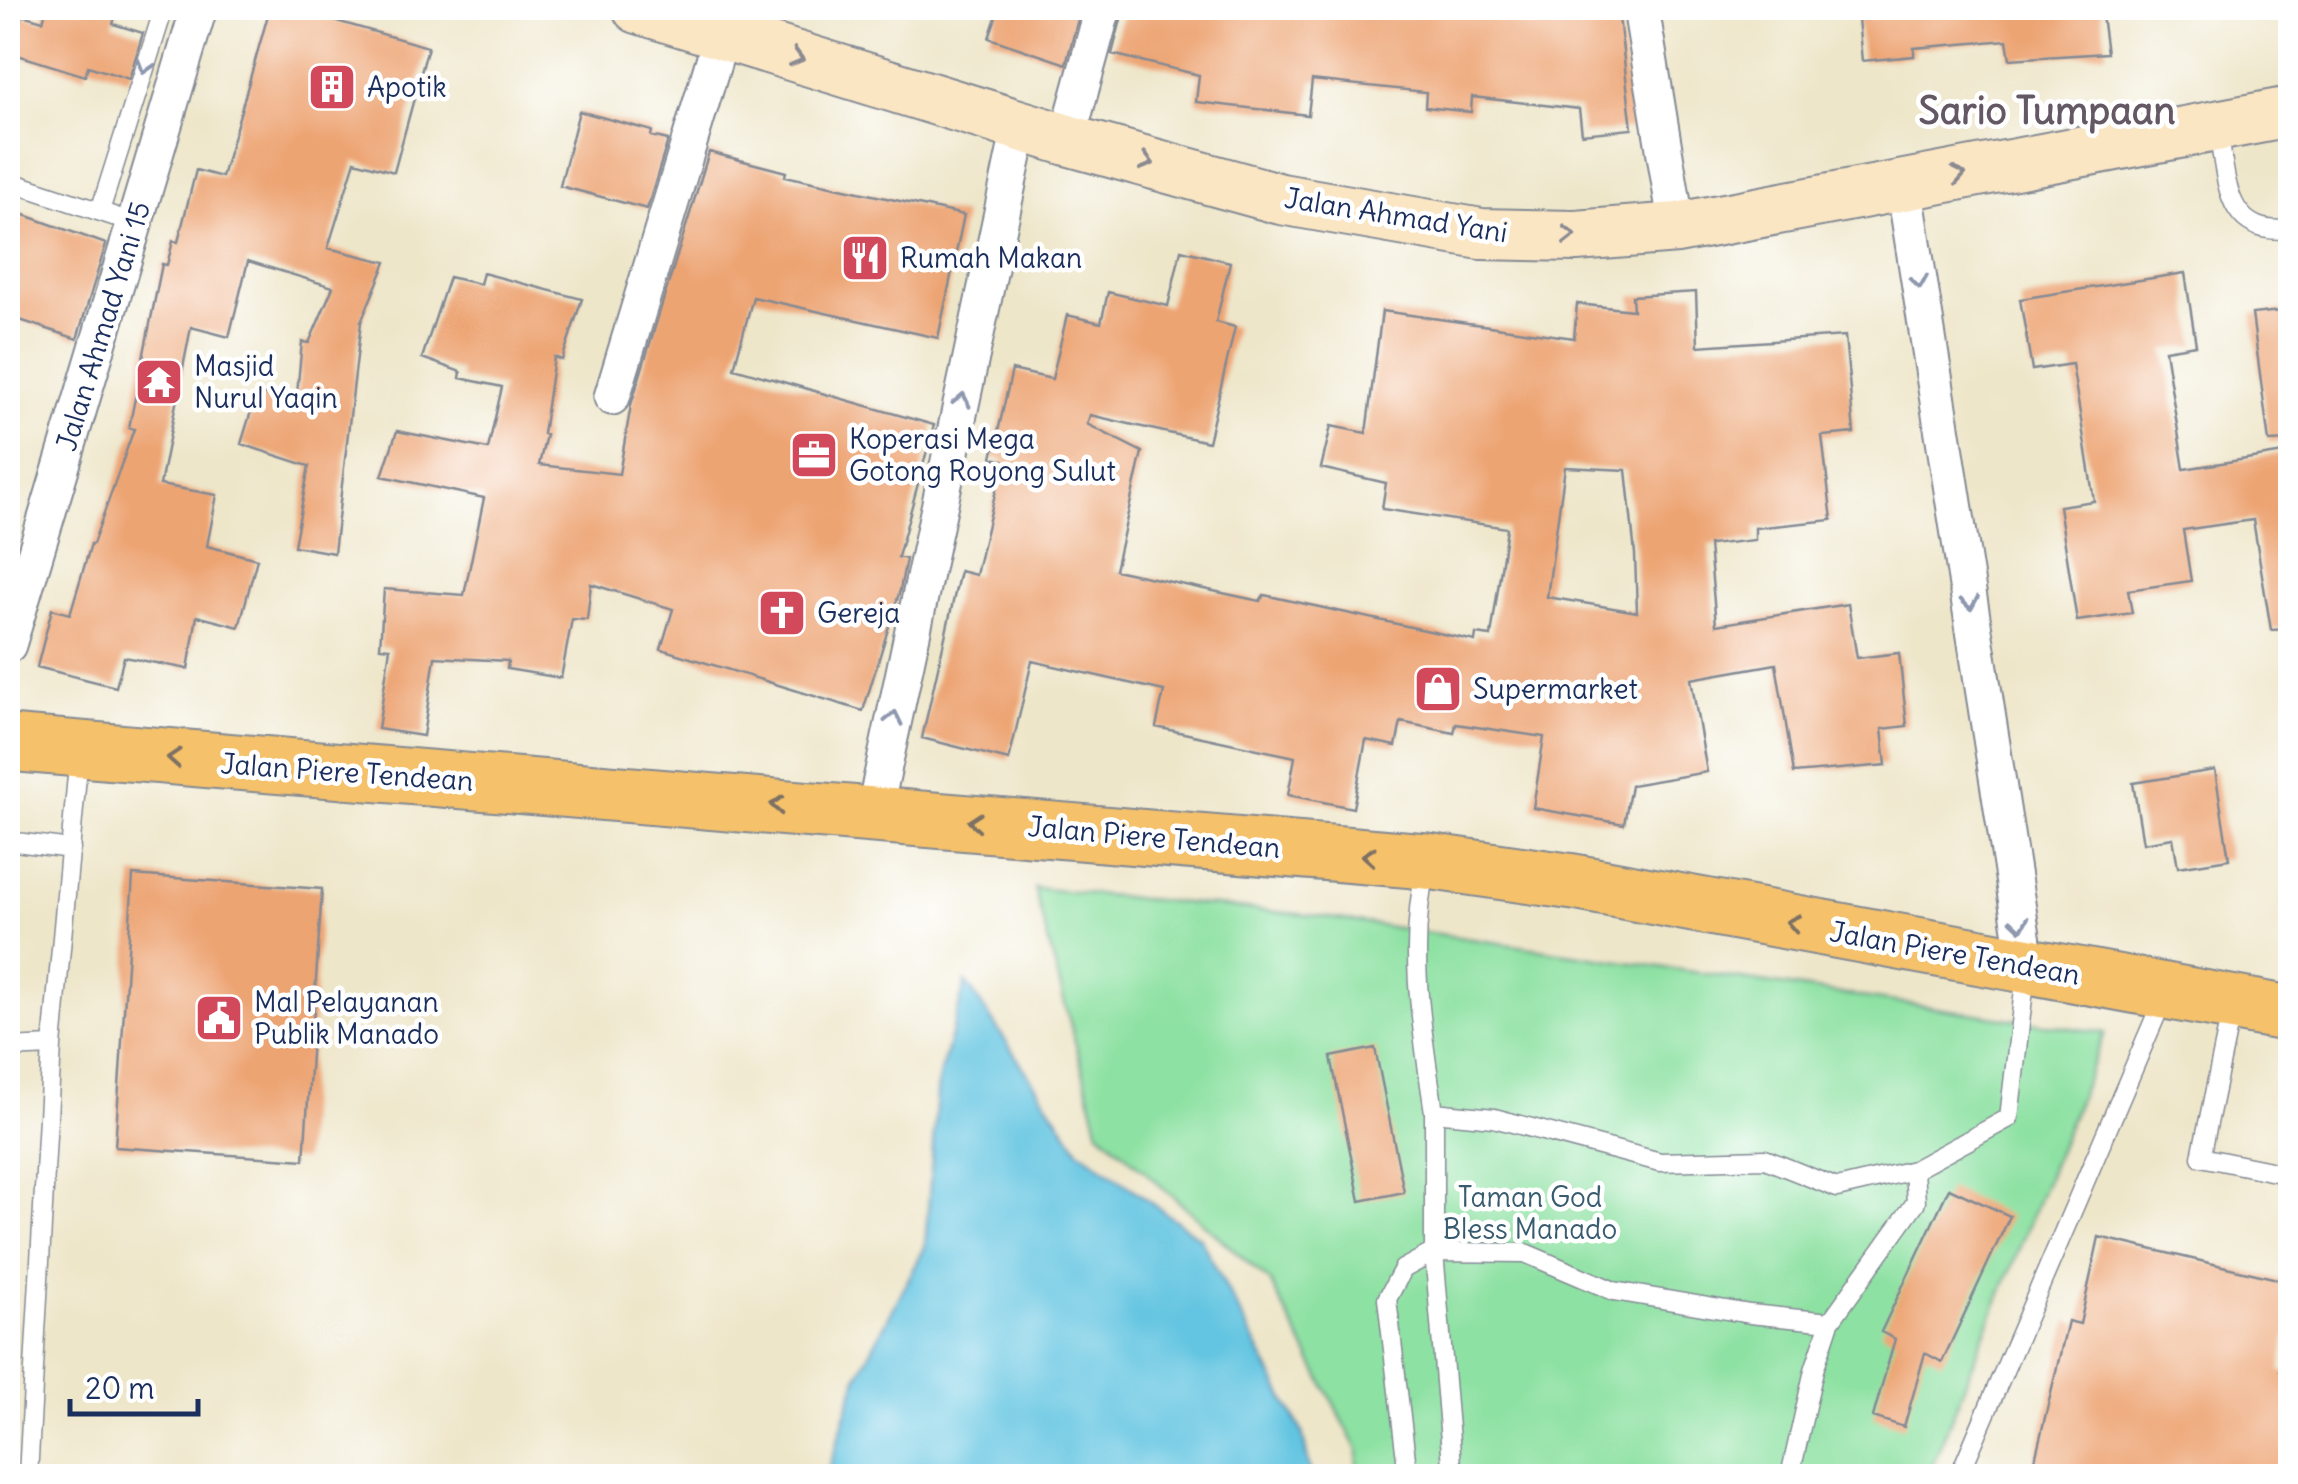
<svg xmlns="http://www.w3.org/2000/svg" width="2298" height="1484" font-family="Delius,sans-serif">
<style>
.green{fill:#8de1a2;stroke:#548880;stroke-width:2.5}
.water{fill:#63c5e1;stroke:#3f7aa0;stroke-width:2.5}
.building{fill:#eda473;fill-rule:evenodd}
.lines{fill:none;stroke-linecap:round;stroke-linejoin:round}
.service-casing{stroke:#848a94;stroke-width:21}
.minor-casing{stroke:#848a94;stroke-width:39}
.secondary-casing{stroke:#848a94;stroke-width:54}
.trunk-casing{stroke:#848a94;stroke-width:59}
.service{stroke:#fff;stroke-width:18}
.minor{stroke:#fff;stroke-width:35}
.secondary{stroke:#fbe6c4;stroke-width:50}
.trunk{stroke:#f5c16b;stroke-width:55}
.oneway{stroke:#8b8a91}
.oneway2{stroke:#8d97ae}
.oneway3{stroke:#7d7164}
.labels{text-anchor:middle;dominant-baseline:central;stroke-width:9;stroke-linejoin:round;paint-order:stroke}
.poi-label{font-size:28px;fill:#1b2f5e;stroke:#fff;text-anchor:start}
.street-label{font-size:28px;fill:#1b2f5e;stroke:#fff}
.park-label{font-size:28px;fill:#385c6f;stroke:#fff}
.district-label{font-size:38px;font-weight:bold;fill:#645865;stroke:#fff}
</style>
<rect width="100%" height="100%" fill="#fff"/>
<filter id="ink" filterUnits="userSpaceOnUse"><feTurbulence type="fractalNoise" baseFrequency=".01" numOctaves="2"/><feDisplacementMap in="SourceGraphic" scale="20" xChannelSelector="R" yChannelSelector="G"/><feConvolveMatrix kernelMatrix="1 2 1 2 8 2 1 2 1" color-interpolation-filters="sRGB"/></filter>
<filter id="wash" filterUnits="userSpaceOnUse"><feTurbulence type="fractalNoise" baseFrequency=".0048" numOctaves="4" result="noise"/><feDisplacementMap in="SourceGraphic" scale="40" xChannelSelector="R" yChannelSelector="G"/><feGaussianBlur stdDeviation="2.25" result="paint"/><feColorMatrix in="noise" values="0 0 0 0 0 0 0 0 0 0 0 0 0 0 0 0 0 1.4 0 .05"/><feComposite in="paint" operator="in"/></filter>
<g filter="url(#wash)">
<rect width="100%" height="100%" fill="#eee6c9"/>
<path class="green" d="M1034 888 1317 916 2105 1033 1928 1476H1357L1358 1450 1270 1282 1099 1131Z"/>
<path class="water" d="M966 982 1079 1150 1200 1238 1302 1432 1311 1476H827L857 1378 925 1247 938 1081Z"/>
<g id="blocks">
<path class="building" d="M47 8H118L113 24 143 33 129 79 88 66 85 76 11 53 22 15 43 21Z
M270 8H291L428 47 394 172 355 161 328 248 386 262 361 322 334 553 294 546 309 466 241 444 257 392 296 404 302 342 309 343 333 287 248 261 229 337 191 327 160 485 217 495 207 546 257 559 239 627 197 616 188 669 124 657 116 687 37 667 52 609 70 614 91 544H93L134 429 129 428 162 264 167 265 173 241 178 242 196 170 222 177Z
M999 8H1081L1066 64 989 38Z
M1124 8H1618L1632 129 1582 134 1579 109 1472 97 1471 112 1425 107 1426 92 1312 80 1308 115 1196 102 1199 75 1112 54Z
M1857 8H2101L2107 53 2010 59 2007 40 1914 48V56L1862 61Z
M579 111 652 131 651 136 668 140 647 209 560 186Z
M709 152 786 172 785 176 964 215 938 338 753 297 734 368 934 425 898 557 906 559 900 590 863 711 661 649 673 609 591 584 587 620 572 619 561 678 507 669 508 661 435 657 423 736 378 729 390 648 380 647 384 589 464 595 484 498 382 476 397 431 488 449 502 387 460 378 461 372 422 358 449 277 480 284 483 273 582 299 562 360 554 357 543 434 546 435 539 465 619 474 631 405Z
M8 209 106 244 77 339 8 316Z
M1181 250 1230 262 1216 322 1235 327 1208 442 1090 415 1087 424 1142 452 1115 570 1260 601 1264 595 1475 641 1476 634 1491 636 1507 528 1382 509 1386 483 1321 468 1331 426 1366 433 1382 311 1574 338 1577 304 1633 310 1632 296 1696 292 1698 346 1845 336 1854 433 1822 436 1832 520 1755 528V540L1709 545 1716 625 1848 604 1857 658 1899 653 1907 726 1882 729 1886 765 1794 773 1776 664 1691 679 1707 772 1631 785 1624 824 1533 808 1544 737 1456 724 1454 733 1401 722 1396 746 1366 740 1353 808 1288 795 1295 757 1156 727 1164 691 1032 661 1009 760 922 738 960 571 976 575 1003 460 992 458 1012 370 1052 379 1067 315 1101 323 1108 292 1168 306ZM1565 467 1626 470 1635 554 1637 612 1547 597Z
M2185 273 2196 345 2165 350 2184 469 2290 452V629L2271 630 2253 520 2183 530 2191 581 2128 590 2132 613 2077 621 2059 506 2094 501 2072 364 2032 370 2020 299Z
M2290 310V441L2269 442 2252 314Z
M2215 770 2229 859 2178 867 2173 838 2143 843 2133 783Z
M133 875 322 889 304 1160 115 1147Z
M1375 1048 1404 1192 1360 1201 1331 1057Z
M1949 1188 2010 1216 1942 1362 1925 1353 1904 1427 1873 1417 1895 1339 1881 1332Z
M2099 1237 2290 1282V1322L2280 1371 2290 1373V1476H2031L2068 1321 2080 1324Z"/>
</g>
</g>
<g filter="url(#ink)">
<use href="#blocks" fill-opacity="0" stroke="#848a94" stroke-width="2.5"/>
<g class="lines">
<g class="service-casing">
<path id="service" d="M2218 131C2227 178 2224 237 2290 229
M17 184 134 223
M100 211 164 8
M8 841 71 849
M2232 1007 2201 1157 2290 1175
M8 1048 52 1046
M1434 1112V1252L1453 1476
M1914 1170 2009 1118 2026 972
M28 1476 52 1046 79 754
M1408 1476 1387 1299 1403 1269 1434 1252 1525 1253 1614 1291 1750 1314 1830 1322 1916 1202 1914 1170 1837 1188 1765 1159 1660 1162 1494 1118 1434 1112C1422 1030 1407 948 1426 866
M1790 1476 1814 1370 1830 1322
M1959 1476 2164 997"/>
</g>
<g class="minor-casing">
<path id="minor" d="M1641 8 1677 228
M1067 140 1103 8
M1904 185 2027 967
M612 397 722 34
M8 645 199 8
M874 813 1021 123"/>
</g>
<g class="secondary-casing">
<path id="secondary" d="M638 8 1067 140 1281 199 1481 234 1576 236 1677 228 2290 112"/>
</g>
<g class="trunk-casing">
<path id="trunk" d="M8 743 1427 861 1574 882 2290 1014"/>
</g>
<use href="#service" class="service"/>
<use href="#minor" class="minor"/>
<use href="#secondary" class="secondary"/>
<use href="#trunk" class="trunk"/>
</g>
<defs><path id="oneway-chevron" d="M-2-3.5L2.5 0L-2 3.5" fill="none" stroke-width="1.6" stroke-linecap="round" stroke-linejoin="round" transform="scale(2.5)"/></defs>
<g class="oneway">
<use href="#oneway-chevron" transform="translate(797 58) rotate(16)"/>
<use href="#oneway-chevron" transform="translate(1147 162) rotate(15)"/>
<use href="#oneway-chevron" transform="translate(1959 175) rotate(-11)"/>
<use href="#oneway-chevron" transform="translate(1569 235)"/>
</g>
<g class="oneway2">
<use href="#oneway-chevron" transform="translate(145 67) rotate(107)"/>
<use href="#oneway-chevron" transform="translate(1919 282) rotate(81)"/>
<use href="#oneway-chevron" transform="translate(962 400) rotate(-78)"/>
<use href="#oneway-chevron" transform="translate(1970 603) rotate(81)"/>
<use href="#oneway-chevron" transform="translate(894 718) rotate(-78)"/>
<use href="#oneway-chevron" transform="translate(2020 924) rotate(81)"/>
</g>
<g class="oneway3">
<use href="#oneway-chevron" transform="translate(174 758) rotate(-176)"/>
<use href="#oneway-chevron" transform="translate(777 805) rotate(-176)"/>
<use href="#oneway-chevron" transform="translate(975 822) rotate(-175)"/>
<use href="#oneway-chevron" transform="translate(1369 856) rotate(-175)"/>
<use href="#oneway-chevron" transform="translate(1793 923) rotate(-169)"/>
</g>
</g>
<defs>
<g id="building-square" transform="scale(2.5)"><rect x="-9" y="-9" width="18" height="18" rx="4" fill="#d1495b" stroke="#fff"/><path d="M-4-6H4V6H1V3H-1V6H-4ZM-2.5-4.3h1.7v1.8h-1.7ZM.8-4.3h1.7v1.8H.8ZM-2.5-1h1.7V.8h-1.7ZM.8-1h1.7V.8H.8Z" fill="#fff"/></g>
<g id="restaurant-square" transform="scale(2.5)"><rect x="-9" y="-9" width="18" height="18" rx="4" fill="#d1495b" stroke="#fff"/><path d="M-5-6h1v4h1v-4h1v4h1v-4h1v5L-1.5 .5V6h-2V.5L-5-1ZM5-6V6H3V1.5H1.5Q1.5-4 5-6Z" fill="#fff"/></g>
<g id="temple-square" transform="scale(2.5)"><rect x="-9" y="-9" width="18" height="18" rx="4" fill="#d1495b" stroke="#fff"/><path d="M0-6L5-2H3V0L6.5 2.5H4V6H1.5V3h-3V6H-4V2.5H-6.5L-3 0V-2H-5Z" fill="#fff"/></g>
<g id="office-square" transform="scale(2.5)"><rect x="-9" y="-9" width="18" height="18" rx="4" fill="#d1495b" stroke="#fff"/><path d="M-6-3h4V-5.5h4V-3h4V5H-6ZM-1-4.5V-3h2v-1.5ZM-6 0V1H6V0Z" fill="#fff"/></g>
<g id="church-square" transform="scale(2.5)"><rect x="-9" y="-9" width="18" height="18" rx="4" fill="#d1495b" stroke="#fff"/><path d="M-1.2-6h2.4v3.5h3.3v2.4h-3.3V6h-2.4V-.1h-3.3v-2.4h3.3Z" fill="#fff"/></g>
<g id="shop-square" transform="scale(2.5)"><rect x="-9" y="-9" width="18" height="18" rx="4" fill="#d1495b" stroke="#fff"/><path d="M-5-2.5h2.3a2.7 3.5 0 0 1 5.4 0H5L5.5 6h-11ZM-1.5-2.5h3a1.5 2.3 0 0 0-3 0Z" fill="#fff"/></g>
<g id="civic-square" transform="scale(2.5)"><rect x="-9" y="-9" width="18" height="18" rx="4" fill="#d1495b" stroke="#fff"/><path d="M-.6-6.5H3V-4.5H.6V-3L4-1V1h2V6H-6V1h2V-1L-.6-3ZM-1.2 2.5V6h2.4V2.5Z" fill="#fff"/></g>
</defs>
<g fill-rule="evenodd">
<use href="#building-square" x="332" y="87"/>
<use href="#restaurant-square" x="865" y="258"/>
<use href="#temple-square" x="159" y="382"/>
<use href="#office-square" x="814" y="455"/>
<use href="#church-square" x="782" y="613"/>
<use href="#shop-square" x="1438" y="689"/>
<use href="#civic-square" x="219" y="1018"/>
</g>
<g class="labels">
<g class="poi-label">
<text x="367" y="87">Apotik</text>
<text x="900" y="258">Rumah Makan</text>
<text x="194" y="366">Masjid<tspan x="194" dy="32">Nurul Yaqin</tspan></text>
<text x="849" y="439">Koperasi Mega<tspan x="849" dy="32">Gotong Royong Sulut</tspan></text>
<text x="817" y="613">Gereja</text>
<text x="1473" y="689">Supermarket</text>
<text x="254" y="1002">Mal Pelayanan<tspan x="254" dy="32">Publik Manado</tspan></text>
</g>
<g class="street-label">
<text transform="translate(1396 215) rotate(9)">Jalan Ahmad Yani</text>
<text transform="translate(103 326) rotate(-73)">Jalan Ahmad Yani 15</text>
<text transform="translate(347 772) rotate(4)">Jalan Piere Tendean</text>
<text transform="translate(1154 837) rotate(5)">Jalan Piere Tendean</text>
<text transform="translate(1955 953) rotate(10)">Jalan Piere Tendean</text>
</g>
<g class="park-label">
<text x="1530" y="1197">Taman God<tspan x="1530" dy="32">Bless Manado</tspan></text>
</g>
<g class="district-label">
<text x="2047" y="110">Sario Tumpaan</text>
</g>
</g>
<rect width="2298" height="1484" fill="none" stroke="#fff" stroke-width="40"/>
<path d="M70 1399v15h128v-15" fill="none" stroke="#1b2f5e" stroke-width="5"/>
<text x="85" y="1399" font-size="30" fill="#1b2f5e" stroke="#ffffff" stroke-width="8" paint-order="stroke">20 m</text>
</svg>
